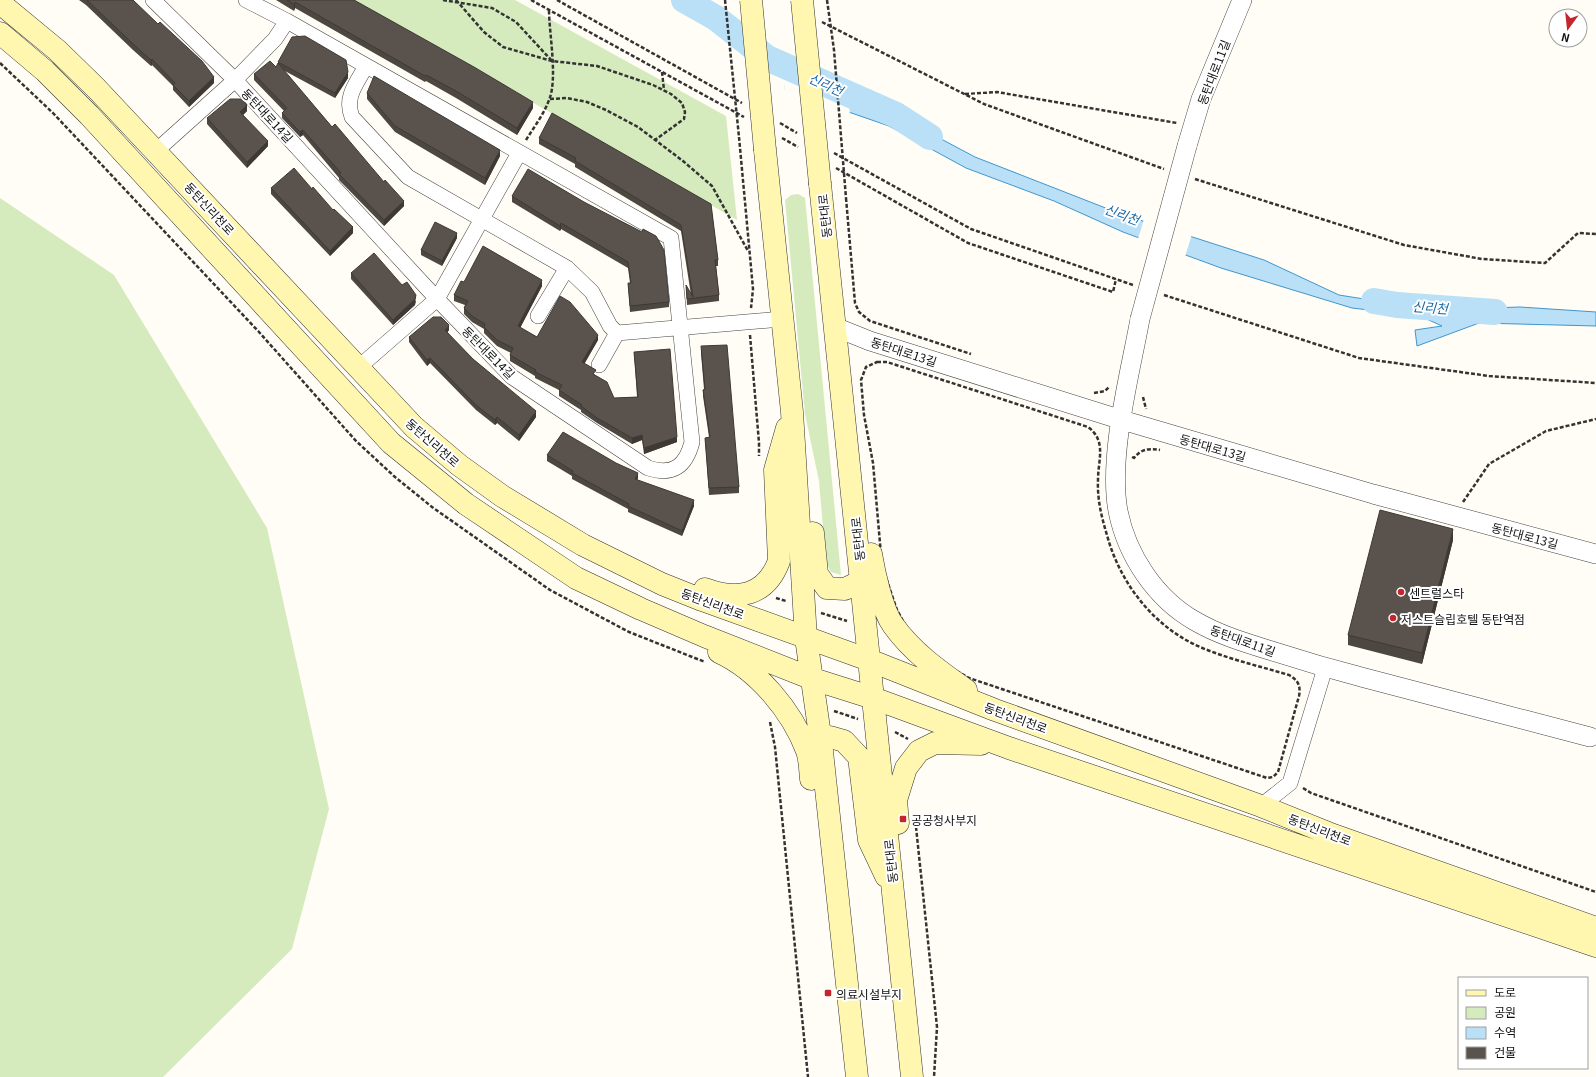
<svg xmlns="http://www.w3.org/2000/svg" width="1596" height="1077" font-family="Georgia,'Noto Sans KR',serif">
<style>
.green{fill:#d5ebbd}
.water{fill:#b9e0f7;stroke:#3f96cf}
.pier{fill:#fffdf5}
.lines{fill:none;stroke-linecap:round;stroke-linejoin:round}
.river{stroke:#b9e0f7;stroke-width:26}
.minor-casing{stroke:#444;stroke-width:16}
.tertiary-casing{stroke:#444;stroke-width:20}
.secondary-casing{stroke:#333;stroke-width:23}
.path{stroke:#333;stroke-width:2.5;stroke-dasharray:4 2;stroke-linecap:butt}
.minor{stroke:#fff;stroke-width:15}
.tertiary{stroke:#fff;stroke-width:19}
.secondary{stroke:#fff6b0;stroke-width:22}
.tertiary-bridge-casing{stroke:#444;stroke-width:20;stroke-linecap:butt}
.secondary-bridge-casing{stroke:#333;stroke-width:23;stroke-linecap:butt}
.path-bridge{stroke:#333;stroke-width:2.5;stroke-dasharray:4 2;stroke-linecap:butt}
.tertiary-bridge{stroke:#fff;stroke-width:19}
.secondary-bridge{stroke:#fff6b0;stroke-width:22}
.wall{fill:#4d4742}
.shaded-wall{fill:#3f3936}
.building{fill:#5a524d;stroke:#3f3936}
.poi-dot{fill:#c4262e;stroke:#fff;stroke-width:1.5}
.labels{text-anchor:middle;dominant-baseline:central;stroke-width:4;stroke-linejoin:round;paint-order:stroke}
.street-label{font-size:12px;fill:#111;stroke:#fff}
.poi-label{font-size:12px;fill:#111;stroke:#fff;text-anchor:start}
.water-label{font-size:13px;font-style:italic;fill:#1768a6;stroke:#fff}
</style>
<rect width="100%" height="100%" fill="#fffdf5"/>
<path class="green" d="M350 0H515L726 116 737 220 417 36Z
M798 194 805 198 841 575 831 572 826 563 819 481 805 414 785 200 791 195Z
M0 198 114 275 267 528 329 809 292 949 163 1077H0Z"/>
<path class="water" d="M786 76 896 115 975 157 1121 214 1264 260 1339 295 1408 306 1460 309 1520 307 1596 312V326L1479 323 1417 346 1415 330 1442 326 1420 316 1352 308 1221 268 1123 232 1054 201 966 168 889 126 785 90Z"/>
<path class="pier" d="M787 74 848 96 850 114 784 92 785 76Z
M1144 219 1192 234 1185 257 1138 239Z"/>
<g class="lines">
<path class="river" d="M684 0 716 18 767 58 896 115 930 137
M1374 301 1397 305 1495 312"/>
<g class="minor-casing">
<path id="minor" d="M153 0 235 80 437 299 512 377 648 468C673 476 686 466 692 442L671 238 287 21 246 0
M366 66C357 83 344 97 352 117L408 177 567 268 592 292 610 326 617 333 782 319
M156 151 235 80 275 39 287 21
M538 316 567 268
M599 365 617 333
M358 368 437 299 519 153
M1261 806 1290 783 1325 668"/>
</g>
<g class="tertiary-casing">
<path id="tertiary" d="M1187 146 1201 99 1242 0
M1140 319C1130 374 1108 456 1118 511 1127 556 1156 599 1195 621 1219 635 1246 643 1272 651 1303 661 1334 670 1365 678 1440 698 1515 717 1590 737
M835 327 870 341 1122 420 1373 494 1596 554"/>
</g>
<g class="secondary-casing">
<path id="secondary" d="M0 3 57 50 96 88 414 427 459 465 502 496 583 545 662 584 702 600 869 660 995 710 1261 806 1328 833 1596 928
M0 33 45 71 89 115 391 443 466 504 576 578 641 609 704 636 813 679 873 698 1009 748 1596 946
M765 150 792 412 806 638 821 742 857 1077
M820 184 912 1077
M813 533 817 574 827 588 845 589 861 581
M871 554C874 572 882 610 893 625 912 652 939 671 966 690
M705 589C738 601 766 596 779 561L775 470 787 428
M719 652C758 670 792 711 807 751 810 759 810 770 811 779
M821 742 830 737 844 741 859 757 869 840 886 876
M898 823 896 800 906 768 919 751 935 743 981 744"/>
</g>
<path class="path" d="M443 0 492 8 516 22 552 61
M456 0 484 32 503 47 552 61 597 66 653 85 671 94 682 103 685 112 684 119 655 140
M531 0 744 117
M557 0 742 103
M822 22 984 104 1164 169
M0 63 53 113 259 332 356 441 395 477 432 507 550 590 629 632 705 662
M662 72 664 90
M965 94 997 92 1177 123
M550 99 567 98 587 102 606 110 638 127 683 161 712 186 748 251
M780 123 797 133
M739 137 753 289 751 308
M782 138 798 147
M526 140C534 127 544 114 549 100 558 79 549 33 549 10
M834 153 971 229 1133 285
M836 168 968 243 1113 292 1116 279
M1195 179 1404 245 1482 259 1545 263 1578 233 1596 234
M846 198 855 303 859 312 870 321 971 354
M1164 295 1359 358 1489 376 1596 383
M750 335 759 443V456
M877 362H887L1088 427C1107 441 1098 460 1098 480 1097 502 1103 522 1109 542 1123 587 1156 628 1200 647 1228 659 1259 666 1289 675 1298 680 1301 686 1299 696L1278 772 1273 777 1267 778 969 678 944 664 909 632 897 610 882 566 873 463 864 415 861 380 866 367Z
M1094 393 1105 391 1109 387
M1143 397 1146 409
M1132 457 1134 458C1141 449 1149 448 1160 450
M1463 502 1489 464 1546 431 1596 419
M776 598 786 601
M821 613 847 621
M834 711 858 719
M770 722 775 747 808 1077
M895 732 908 739
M1303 788 1311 793 1596 892
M916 827 937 1027 934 1077"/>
<use href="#minor" class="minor"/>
<use href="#tertiary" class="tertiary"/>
<use href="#secondary" class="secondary"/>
<g class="tertiary-bridge-casing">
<path id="tertiary-bridge" d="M1140 319 1187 146"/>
</g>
<g class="secondary-bridge-casing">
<path id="secondary-bridge" d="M751 0 765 150
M802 0 820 184"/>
</g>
<path class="path-bridge" d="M725 0 739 137
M827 0 834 50 846 198"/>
<use href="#tertiary-bridge" class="tertiary-bridge"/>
<use href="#secondary-bridge" class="secondary-bridge"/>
</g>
<path class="wall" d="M79 0H133L214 83 189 107 173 90V86L152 65 151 66 133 50 86 5Z
M276 0H354L533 108 517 135 456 98 426 81 425 82 295 8 294 11Z
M278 62 348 78 335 98 283 70 332 127 404 206 384 226 339 180V178L303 135 300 137 282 118V113L284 111 254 80V74L276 67 278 65Z
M367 93 500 156 485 185 395 132 367 99Z
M247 111 243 115 268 146 247 168 207 124V118Z
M539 138 711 204 718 260V266H716L719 295V301L687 305 686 285 691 295 681 231 575 167V164L539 144Z
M271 188 312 189 353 233 330 256 271 194Z
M512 196 584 202 669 302V307L630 312 628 283H630L628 268 561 229 560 231 512 202Z
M457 238 442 266 421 255V250Z
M351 273 416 301 415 305 393 325 351 279Z
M464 282 542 286 520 328 537 337 598 340 584 364 596 376 614 398 637 397 634 352 677 442 644 454 642 440 632 444 597 423 581 412V410L559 396V390L535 378V376L510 361V355L511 353 497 346 484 333V329L472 322 464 314V308L465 305 454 301V295Z
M449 330 447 333 473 359 536 417 519 441 497 423 495 425 476 410 430 363 427 366 409 342V337Z
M701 346 739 487V493L709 495 705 438 709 437 703 396V390L704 389 701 353Z
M547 455 638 478 637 480 694 506 682 536 628 512V509L572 479V476L547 461Z
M1453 540 1422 664 1348 645V635Z"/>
<path class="shaded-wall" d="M295 2V8L294 11V4Z
M152 59V65L151 66V60Z
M348 72V78L335 98V93Z
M214 77V83L189 107V101Z
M533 102V108L517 135V128Z
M247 105V111L240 118V112Z
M303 130V135L300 137V132Z
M268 141V146L247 168V162Z
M500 150V156L485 185V178Z
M404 201V206L384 226V220Z
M561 223V229L560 231V226Z
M353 227V233L330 256V251Z
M457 233V238L442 266V261Z
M542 280V286L518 332V326Z
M416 295 415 305 393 325V320Z
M449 325V330L445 336V330Z
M598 335V340L582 368V362Z
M430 358V363L427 366V360Z
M536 411V417L519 441V435Z
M497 417V423L495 425V420Z
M642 435V440L632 444V438Z
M677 437V442L644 454V448Z
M638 473V478L635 484V479Z
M694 500V506L682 536V531Z
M1453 529V540L1422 664V653Z"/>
<path class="building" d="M87 0H133L158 24 160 22 202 61 214 77 189 101 173 85 175 83 152 59 151 60 133 44Z
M287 0H354L474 67 533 102 517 128 456 91 426 75 425 76 295 2 294 4Z
M305 36 346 60 348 72 335 93 278 62 292 37Z
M270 61 276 67 278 63 332 127 335 124 384 182 385 180 404 201 384 220 339 174 341 173 303 130 300 132 282 113 287 108 254 74Z
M374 76 500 150 485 178 395 126 367 93Z
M230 99H241L247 105 240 112 268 141 247 162 207 118Z
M552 113 711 204 718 260H715L719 295 687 299 686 285 693 297 681 225 575 161 576 158 539 138Z
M294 168 312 189 313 187 333 210 334 209 353 227 330 251 271 188Z
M528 169 584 202 642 232 643 229 656 236 664 250 669 302 630 306 628 283H631L628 262 561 223 560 226 512 196Z
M435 222 457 233 442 261 421 250Z
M483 246 542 280 518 326 537 337 560 296 570 302 598 335 582 362 596 370 593 374 607 382 614 398 638 397 634 352 670 349 677 437 644 448 642 435 632 438 597 418 581 406 582 405 559 390 562 385 535 372 536 370 510 355 513 348 497 340 484 327 485 324 472 316 464 308 468 301 454 295 461 281 464 282Z
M374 253 402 285 407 282 416 295 415 299 393 320 351 273Z
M433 317H441L449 325 445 330 473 359 536 411 519 435 497 417 495 420 476 405 430 358 427 360 409 337Z
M727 345 739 487 709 488 705 438 710 437 703 390 705 389 701 346Z
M563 432 616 463 638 473 635 479 694 500 682 531 628 506 629 504 572 473 573 471 547 455Z
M1380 510 1453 529 1422 653 1348 635Z"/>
<g class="poi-dot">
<circle cx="1401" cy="592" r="4"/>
<circle cx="1393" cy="618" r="4"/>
<rect x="899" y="815" width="8" height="8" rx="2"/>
<rect x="824" y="989" width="8" height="8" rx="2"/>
</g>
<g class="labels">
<g class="street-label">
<text transform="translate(1213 72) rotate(-69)">동탄대로11길</text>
<text transform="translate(268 115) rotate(47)">동탄대로14길</text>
<text transform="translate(210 208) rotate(47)">동탄신리천로</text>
<text transform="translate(824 216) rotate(-96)">동탄대로</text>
<text transform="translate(904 351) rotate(18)">동탄대로13길</text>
<text transform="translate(489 352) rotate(45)">동탄대로14길</text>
<text transform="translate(433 442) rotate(41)">동탄신리천로</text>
<text transform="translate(1213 447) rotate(16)">동탄대로13길</text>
<text transform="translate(1525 535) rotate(15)">동탄대로13길</text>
<text transform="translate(857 539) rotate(-96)">동탄대로</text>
<text transform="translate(713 603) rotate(20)">동탄신리천로</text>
<text transform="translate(1243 640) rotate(20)">동탄대로11길</text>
<text transform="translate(1016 717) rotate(20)">동탄신리천로</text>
<text transform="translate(1320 829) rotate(21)">동탄신리천로</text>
<text transform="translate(890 861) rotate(-96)">동탄대로</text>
</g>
<g class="poi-label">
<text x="1409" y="592">센트럴스타</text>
<text x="1401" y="618">저스트슬립호텔 동탄역점</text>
<text x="911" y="819">공공청사부지</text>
<text x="836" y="993">의료시설부지</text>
</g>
<g class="water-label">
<text transform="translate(826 84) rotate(24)">신리천</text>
<text transform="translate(1122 214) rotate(20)">신리천</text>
<text transform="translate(1430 307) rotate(4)">신리천</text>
</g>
</g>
<rect x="1458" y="977" width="130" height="92" fill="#ffffff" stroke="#a0a0a0"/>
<rect x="1466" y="990" width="20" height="6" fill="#fff6b0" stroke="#a0a0a0"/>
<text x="1494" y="997" font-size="12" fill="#111111">도로</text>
<rect x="1466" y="1007" width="20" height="12" fill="#d5ebbd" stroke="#a0a0a0"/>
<text x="1494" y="1017" font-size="12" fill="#111111">공원</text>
<rect x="1466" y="1027" width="20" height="12" fill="#b9e0f7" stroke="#a0a0a0"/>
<text x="1494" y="1037" font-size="12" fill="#111111">수역</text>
<rect x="1466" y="1047" width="20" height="12" fill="#5a524d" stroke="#a0a0a0"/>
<text x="1494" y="1057" font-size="12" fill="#111111">건물</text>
<g transform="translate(1568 28) rotate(195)"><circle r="19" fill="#ffffff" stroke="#a0a0a0"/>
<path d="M0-3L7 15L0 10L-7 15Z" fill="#c4262e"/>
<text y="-6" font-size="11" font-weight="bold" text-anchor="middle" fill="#111111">N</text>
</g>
</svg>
